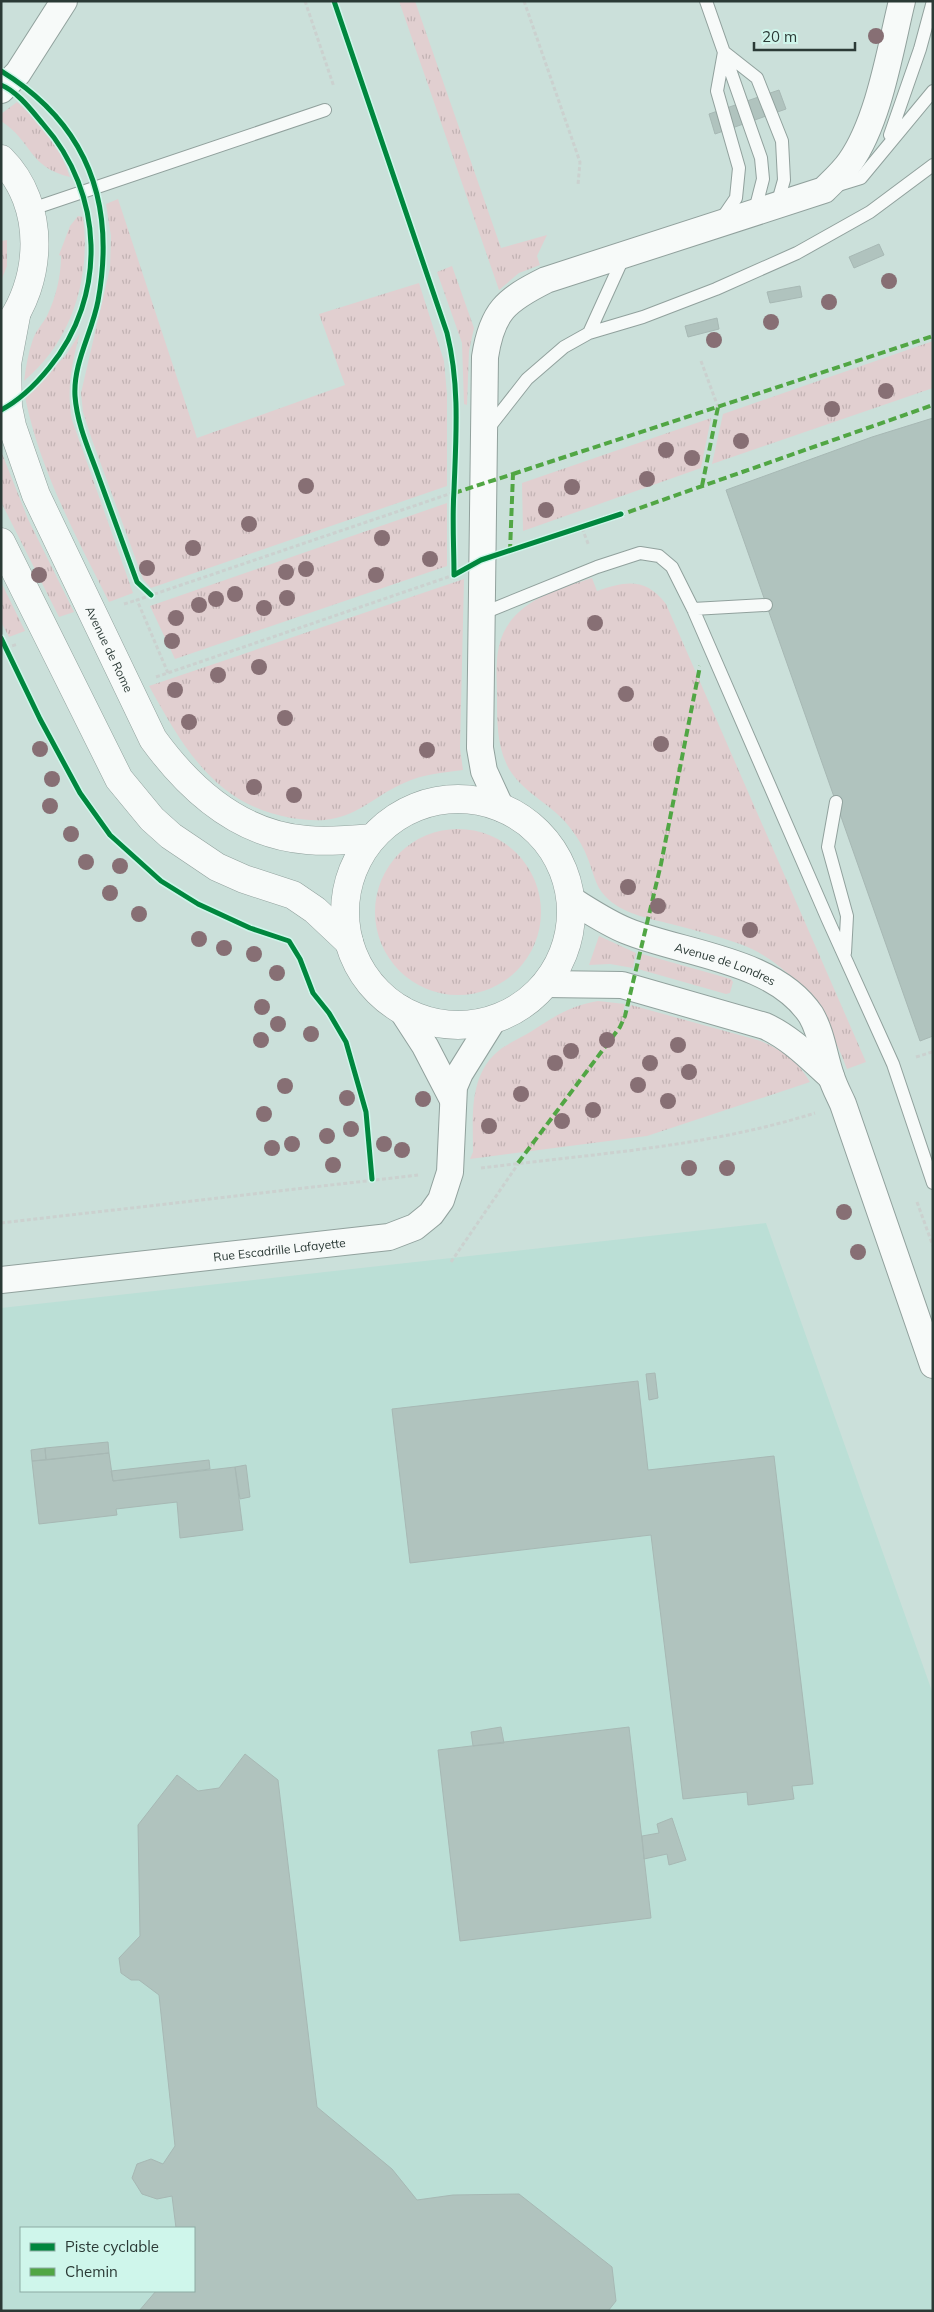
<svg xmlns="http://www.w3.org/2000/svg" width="934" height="2312" font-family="Mulish,sans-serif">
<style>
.built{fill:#bbdfd6;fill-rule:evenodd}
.grass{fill:url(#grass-tufts)}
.building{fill:#b0c3be;stroke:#a7b8b4}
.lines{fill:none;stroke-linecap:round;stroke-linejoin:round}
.service-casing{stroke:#91a19d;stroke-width:14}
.minor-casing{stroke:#91a19d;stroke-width:28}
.primary-casing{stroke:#91a19d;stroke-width:29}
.path{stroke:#cbd1cf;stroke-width:3;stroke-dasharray:4 2.5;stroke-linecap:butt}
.service{stroke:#f7faf9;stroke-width:12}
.minor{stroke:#f7faf9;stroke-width:26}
.primary{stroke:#f7faf9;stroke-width:28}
.quiet{stroke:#51a644;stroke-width:4;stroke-dasharray:8 4;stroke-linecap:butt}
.cycleway-casing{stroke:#cff6eb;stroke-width:8}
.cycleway{stroke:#00873e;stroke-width:5}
.tree{fill:#876f74}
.labels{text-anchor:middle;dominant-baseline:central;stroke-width:4;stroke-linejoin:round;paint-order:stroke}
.street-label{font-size:12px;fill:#2b3a36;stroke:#cff6eb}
</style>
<defs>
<pattern id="grass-tufts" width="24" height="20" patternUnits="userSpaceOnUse" patternTransform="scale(1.25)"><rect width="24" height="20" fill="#e1cfd0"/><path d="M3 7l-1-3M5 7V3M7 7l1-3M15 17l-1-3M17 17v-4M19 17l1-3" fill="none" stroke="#c1b2b3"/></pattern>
</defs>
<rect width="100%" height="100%" fill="#cbe0da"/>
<path class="built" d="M766 1223 933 1694V2311H1V1308ZM21 2228H194V2291H21Z"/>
<path class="grass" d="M399 1H415L501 248 547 235 537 256 540 265 519 273 499 290Z
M17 102C42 123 60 146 70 177 28 167 33 142 1 121V114Z
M118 199 197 438 345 385 319 314 419 283 444 361 447 394V486L151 588 143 579 91 437 83 412 81 393 110 268 111 236 106 204Z
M78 216 83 217C91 278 72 341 24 381 26 367 28 353 33 339 36 331 43 323 47 316 56 297 61 276 61 256L59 255 70 226Z
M7 240V266L1 281V241Z
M452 266 474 328 469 351 467 405 464 404 462 343 437 272Z
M80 333C72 363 66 389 72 420L133 593 109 602C76 536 40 471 25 397L66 355Z
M933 341V388L712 464 723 414Z
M711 418 701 468 523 531 522 483Z
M1 451 28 519 74 612 59 617 1 502Z
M447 503V566L175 659 150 606Z
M592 578 597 591C625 581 646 577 666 604L866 1062 847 1069C827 1016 796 965 740 944 717 936 694 930 671 924 648 918 622 914 605 896 595 886 593 871 588 859 584 848 578 838 571 829 554 805 524 794 509 769 497 747 497 723 497 699 497 682 495 663 499 646 509 602 556 590 592 578Z
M464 579 460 748 463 770C442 773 423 774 404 783 380 793 362 812 336 818 321 822 306 820 291 818 215 805 183 747 149 686Z
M1 582 25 631 9 637 1 622Z
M375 912a83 83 0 1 1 166 0a83 83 0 1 1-166 0Z
M599 936 636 953 633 968 610 964 589 965Z
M642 954 731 979 733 982 730 993 726 994 638 969Z
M598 1001 625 1004 623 1012 628 1013 631 1005 761 1041C782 1050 798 1061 810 1082L647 1136 470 1159 473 1152C473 1115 468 1073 502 1048 511 1042 522 1037 532 1031 553 1017 572 1005 598 1001Z"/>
<path class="building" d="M779 90 786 109 715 134 709 114Z
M879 244 884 255 854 268 849 257Z
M800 286 802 297 770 303 767 292Z
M717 318 719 329 688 337 685 326Z
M933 418V1036L920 1041 726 490 872 437Z
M655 1373 658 1398 649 1400 646 1374Z
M638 1381 648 1470 774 1456 813 1784 792 1786 794 1799 748 1805 747 1792 683 1799 651 1535 410 1563 392 1409Z
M108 1442 109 1453 46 1460 45 1448Z
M45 1448 46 1460 32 1461 31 1450Z
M109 1453 113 1481 235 1467 243 1530 180 1538 177 1502 116 1509 117 1515 39 1524 32 1461Z
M209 1460 210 1469 113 1481 111 1471Z
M246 1465 250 1497 240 1499 235 1467Z
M501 1727 504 1743 473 1746 471 1732Z
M629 1727 651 1918 460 1941 438 1750Z
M245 1754 278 1780 317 2107 392 2169 417 2200 453 2195 519 2194 612 2267 616 2301 608 2311H139L156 2291H194V2228H176L172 2196 157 2199 142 2194 132 2178 137 2164 151 2159 163 2164 175 2146 159 1995 139 1980H131L121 1973 119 1958 140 1936 138 1825 177 1775 198 1791 219 1788Z
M672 1818 686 1860 669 1865 667 1854 644 1859 642 1836 659 1833 657 1824Z"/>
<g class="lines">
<g class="service-casing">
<path id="service" d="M706 1 761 158 763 179 754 214
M890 135 920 49 933 1
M835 186 861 178 933 91
M29 210 325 110
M721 220 736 198 739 168 717 91 724 52 757 78 782 141 784 180 777 205
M589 333 624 256
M487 430 527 379 564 347 589 333 643 317 716 289 797 253 870 212 933 165
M693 609 766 605
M481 614 597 567 640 553 659 556 672 567 693 609 828 920 893 1064 933 1183
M836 802 828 847 847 916 845 953"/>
</g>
<g class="minor-casing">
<g id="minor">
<path d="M1 90 18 73 64 1"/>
<path d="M501 808 484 771 480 748 485 357C492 311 506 300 546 280L824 190C833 181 843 172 850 162 879 121 890 50 902 1"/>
<path id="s1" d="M570 899C588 910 607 923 627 931 683 954 774 959 811 1015 822 1034 824 1056 831 1076 834 1086 839 1095 843 1104L933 1365"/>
<path d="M545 984 622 985 765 1026C791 1038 810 1058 831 1077"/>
<path d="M401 1009 425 1046 452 1098"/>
<path id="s2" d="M1 1280 389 1237 415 1227 431 1214 441 1200 450 1172 454 1087 460 1073 493 1020"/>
</g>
</g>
<g class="primary-casing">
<g id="primary">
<path d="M1 159C47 205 43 282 5 330"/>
<path id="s3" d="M16 316 7 364 8 407 12 426 36 495 153 739C190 790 241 835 307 840 329 842 350 840 372 838"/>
<path d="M1 542 119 779 152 819 171 836 217 867 244 879 293 895 315 910 349 942"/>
<circle cx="458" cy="912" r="113"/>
</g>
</g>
<path class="path" d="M305 1 334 87
M524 1 580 162 578 185
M701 361 718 407
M582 528 589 546
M124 604 137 600
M6 648 18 644
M168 673 137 600 452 493
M156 677 451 576
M916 1057 932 1052 933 1055
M481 1168C592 1154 708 1147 815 1113
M917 1202 933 1246
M1 1223 418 1175
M451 1262 518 1164"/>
<use href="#service" class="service"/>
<use href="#minor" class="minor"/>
<use href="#primary" class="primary"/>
<path class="quiet" d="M513 474 933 336
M702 486 718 407
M454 493 513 474 510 551
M617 516 933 405
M518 1163 620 1027 625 1016 661 864 700 666"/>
<g class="cycleway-casing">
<path id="cycleway" d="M334 1 447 333C460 385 456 437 454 490 452 519 454 547 454 575L481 560 621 514
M1 71C87 124 116 203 98 301 92 333 73 363 75 396 77 424 89 450 98 475 111 511 124 546 137 582L151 595
M1 85C17 91 32 111 43 124 104 193 108 296 49 368 36 384 20 400 1 410
M1 638 40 719 80 793 110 835 161 881 198 904 250 928 289 941 300 959 313 993 329 1013 346 1042 366 1112 372 1179"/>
</g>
<use href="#cycleway" class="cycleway"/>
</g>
<g class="tree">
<circle cx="876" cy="36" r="8"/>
<circle cx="889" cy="281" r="8"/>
<circle cx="829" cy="302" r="8"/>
<circle cx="771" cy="322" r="8"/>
<circle cx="714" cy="340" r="8"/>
<circle cx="886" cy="391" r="8"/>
<circle cx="832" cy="409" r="8"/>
<circle cx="741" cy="441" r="8"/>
<circle cx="666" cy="450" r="8"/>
<circle cx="692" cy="458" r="8"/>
<circle cx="647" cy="479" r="8"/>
<circle cx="306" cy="486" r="8"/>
<circle cx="572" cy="487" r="8"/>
<circle cx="546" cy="510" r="8"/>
<circle cx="249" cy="524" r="8"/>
<circle cx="382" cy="538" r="8"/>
<circle cx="193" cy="548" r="8"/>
<circle cx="430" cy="559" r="8"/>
<circle cx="147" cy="568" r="8"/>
<circle cx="306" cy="569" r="8"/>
<circle cx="286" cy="572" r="8"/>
<circle cx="39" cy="575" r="8"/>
<circle cx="376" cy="575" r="8"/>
<circle cx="235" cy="594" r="8"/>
<circle cx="287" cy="598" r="8"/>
<circle cx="216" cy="599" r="8"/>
<circle cx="199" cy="605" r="8"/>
<circle cx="264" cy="608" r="8"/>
<circle cx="176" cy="618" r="8"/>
<circle cx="595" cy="623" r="8"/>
<circle cx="172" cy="641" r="8"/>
<circle cx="259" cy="667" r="8"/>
<circle cx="218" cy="675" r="8"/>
<circle cx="175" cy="690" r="8"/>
<circle cx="626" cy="694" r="8"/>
<circle cx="285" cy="718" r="8"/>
<circle cx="189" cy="722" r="8"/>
<circle cx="661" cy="744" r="8"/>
<circle cx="40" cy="749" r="8"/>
<circle cx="427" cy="750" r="8"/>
<circle cx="52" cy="779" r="8"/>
<circle cx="254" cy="787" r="8"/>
<circle cx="294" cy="795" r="8"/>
<circle cx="50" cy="806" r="8"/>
<circle cx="71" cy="834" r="8"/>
<circle cx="86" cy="862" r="8"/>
<circle cx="120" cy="866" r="8"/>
<circle cx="628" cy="887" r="8"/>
<circle cx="110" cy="893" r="8"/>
<circle cx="658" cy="906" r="8"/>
<circle cx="139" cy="914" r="8"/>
<circle cx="750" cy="930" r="8"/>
<circle cx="199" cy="939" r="8"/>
<circle cx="224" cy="948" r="8"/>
<circle cx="254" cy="954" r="8"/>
<circle cx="277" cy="973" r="8"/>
<circle cx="262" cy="1007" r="8"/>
<circle cx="278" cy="1024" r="8"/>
<circle cx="311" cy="1034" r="8"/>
<circle cx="261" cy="1040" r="8"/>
<circle cx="607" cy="1040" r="8"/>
<circle cx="678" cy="1045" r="8"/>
<circle cx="571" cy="1051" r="8"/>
<circle cx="555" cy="1063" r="8"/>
<circle cx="650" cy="1063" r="8"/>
<circle cx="689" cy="1072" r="8"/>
<circle cx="638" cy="1085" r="8"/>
<circle cx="285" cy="1086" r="8"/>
<circle cx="521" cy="1094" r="8"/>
<circle cx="347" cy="1098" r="8"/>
<circle cx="423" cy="1099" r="8"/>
<circle cx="668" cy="1101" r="8"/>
<circle cx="593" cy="1110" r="8"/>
<circle cx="264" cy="1114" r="8"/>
<circle cx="562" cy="1121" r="8"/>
<circle cx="489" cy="1126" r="8"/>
<circle cx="351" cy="1129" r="8"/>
<circle cx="327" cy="1136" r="8"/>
<circle cx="292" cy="1144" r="8"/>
<circle cx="384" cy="1144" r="8"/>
<circle cx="272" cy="1148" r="8"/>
<circle cx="402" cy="1150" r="8"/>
<circle cx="333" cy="1165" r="8"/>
<circle cx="689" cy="1168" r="8"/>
<circle cx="727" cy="1168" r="8"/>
<circle cx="844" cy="1212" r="8"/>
<circle cx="858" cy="1252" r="8"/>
</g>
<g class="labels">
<g class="street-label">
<text stroke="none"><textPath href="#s3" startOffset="355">Avenue de Rome</textPath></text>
<text stroke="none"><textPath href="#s1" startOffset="169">Avenue de Londres</textPath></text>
<text stroke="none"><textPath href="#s2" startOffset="280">Rue Escadrille Lafayette</textPath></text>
</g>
</g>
<rect width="934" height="2312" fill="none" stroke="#2b3a36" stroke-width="5"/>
<rect x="20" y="2227" width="175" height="65" fill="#cff6eb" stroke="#8daba3"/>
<rect x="30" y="2243" width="25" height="8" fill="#00873e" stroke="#8daba3"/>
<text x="65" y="2252" font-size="15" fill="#2b3a36">Piste cyclable</text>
<rect x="30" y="2268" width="25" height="8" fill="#51a644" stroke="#8daba3"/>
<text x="65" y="2277" font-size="15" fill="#2b3a36">Chemin</text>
<path d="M754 42v8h101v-8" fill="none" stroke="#2b3a36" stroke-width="2.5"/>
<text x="762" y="42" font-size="15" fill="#2b3a36" stroke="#cff6eb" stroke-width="4" paint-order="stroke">20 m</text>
</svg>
